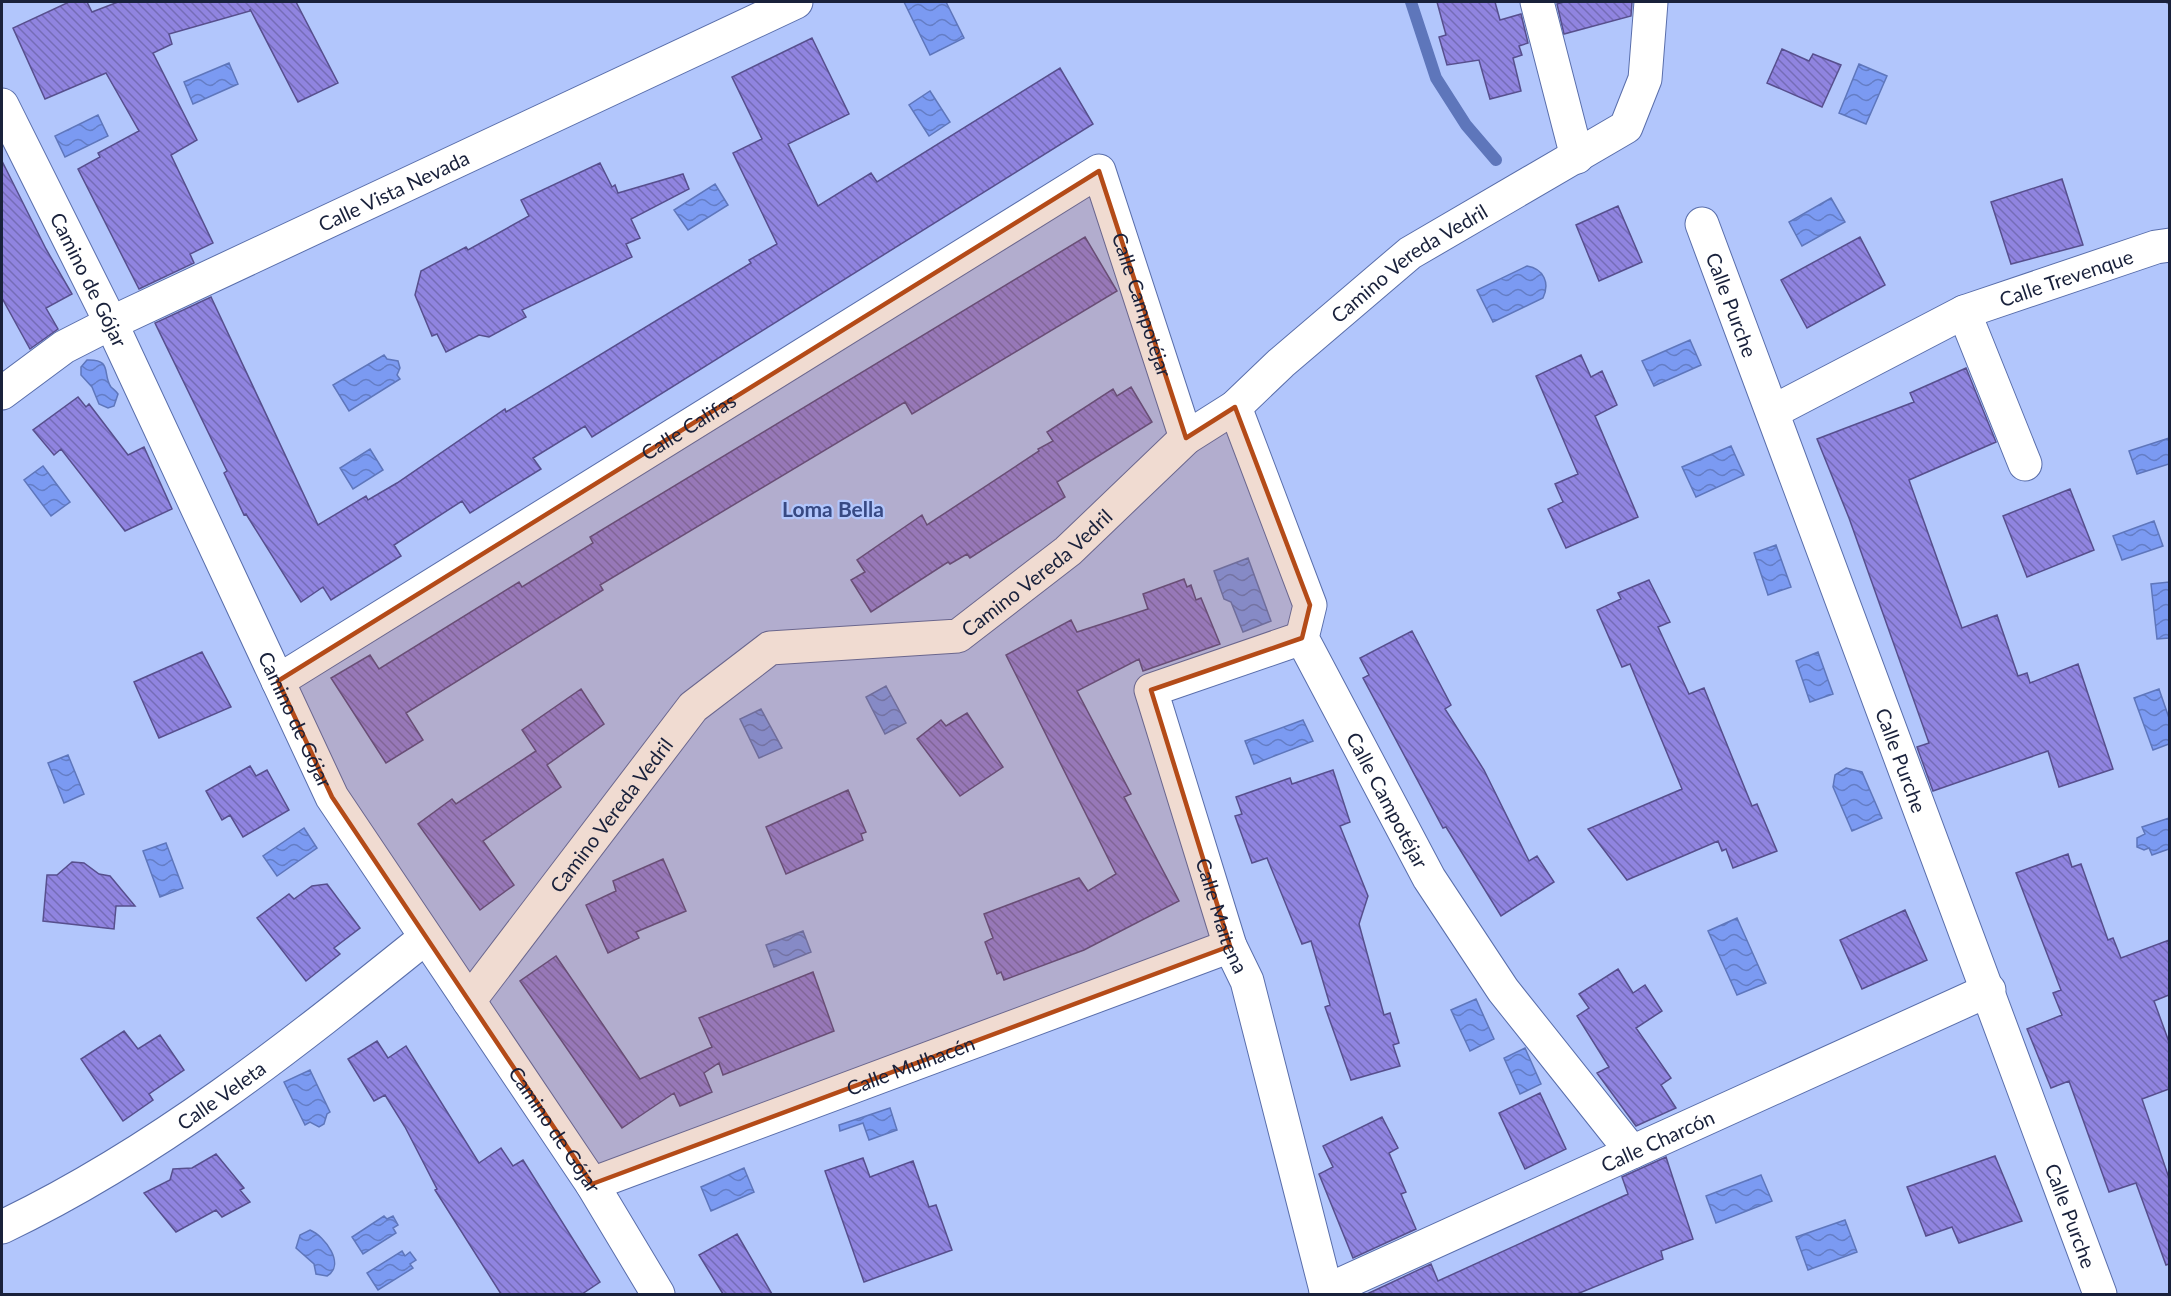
<svg xmlns="http://www.w3.org/2000/svg" width="2171" height="1296" font-family="Lato,sans-serif">
<style>
.water{fill:url(#water-waves);stroke:#5e76bb;stroke-width:1.5}
.lines{fill:none;stroke-linecap:round;stroke-linejoin:round}
.stream{stroke:#5e76bb;stroke-width:12}
.building{fill:url(#building-back-hatch);stroke:#574f8d;stroke-width:1.5}
.minor-casing{stroke:#596eab;stroke-width:35}
.path{stroke:#6b7aa3;stroke-width:4;stroke-dasharray:1.5 4.5;stroke-linecap:butt}
.minor{stroke:#fff;stroke-width:33}
.marked{fill:#b44b18;fill-opacity:0.2;stroke:#b44b18;stroke-width:4.5;stroke-linejoin:round}
.labels{text-anchor:middle;dominant-baseline:central;stroke-width:4.5;stroke-linejoin:round;paint-order:stroke}
.street-label{font-size:20px;fill:#19213b;stroke:#b2c6fc}
.neighbourhood-label{font-size:21px;font-weight:bold;fill:#374983;stroke:#b2c6fc}
</style>
<defs>
<pattern id="water-waves" width="16" height="10" patternUnits="userSpaceOnUse" patternTransform="scale(1.5)"><rect width="16" height="10" fill="#7b9af2"/><path d="M0 5q4-4 8 0t8 0" fill="none" stroke="#647dc5"/></pattern>
<pattern id="building-back-hatch" width="6" height="6" patternUnits="userSpaceOnUse" patternTransform="scale(1.5)"><rect width="6" height="6" fill="#9084e0"/><path d="M-1 5l2 2M0 0l6 6M5-1l2 2" fill="none" stroke="#756cb7"/></pattern>
</defs>
<rect width="100%" height="100%" fill="#b2c6fc"/>
<path class="water" d="M904 2H946L964 38 930 55Z
M229 63 238 84 193 104 184 82Z
M1859 64 1887 76 1866 124 1839 113Z
M930 91 950 122 929 136 909 105Z
M98 115 108 136 65 157 55 136Z
M715 184 728 205 688 230 674 210Z
M1831 198 1845 222 1802 246 1789 222Z
M1527 266C1544 269 1550 283 1543 298L1493 322 1477 290Z
M1690 340 1701 365 1654 386 1642 361Z
M384 355 387 359 398 361 400 368 397 375 400 379 349 411 333 385Z
M87 360C113 359 102 374 111 387 113 389 116 391 118 394L114 406 108 408 99 404 92 387 81 375V367Z
M2169 438V464L2137 474 2129 451Z
M1731 446 1744 475 1696 497 1682 467Z
M370 449 383 470 353 489 340 468Z
M43 466 70 502 51 516 24 480Z
M2154 521 2163 546 2122 560 2113 536Z
M1776 545 1791 587 1768 595 1754 553Z
M1248 558 1271 621 1243 632 1231 602 1224 599 1214 571Z
M2169 582V638L2157 639 2151 584Z
M1818 652 1833 694 1810 702 1796 661Z
M886 686 906 723 885 734 866 697Z
M2159 689 2169 718V744L2153 750 2134 698Z
M761 709 782 748 759 758 740 719Z
M1303 720 1313 741 1254 764 1245 741Z
M68 755 84 794 64 803 48 763Z
M1846 768 1862 772 1882 818 1852 831 1833 787 1835 775Z
M2169 818V849L2152 855 2149 848 2144 850 2137 847V838L2145 834 2142 827Z
M304 828 317 848 277 876 263 856Z
M166 843 183 888 160 897 143 851Z
M1737 918 1766 983 1737 995 1708 931Z
M803 931 811 952 774 967 766 945Z
M1476 999 1494 1039 1470 1051 1451 1010Z
M1525 1048 1541 1084 1520 1094 1504 1058Z
M310 1070 330 1112 327 1114 324 1124 319 1127 310 1122 305 1125 284 1082Z
M890 1108 897 1130 869 1140 863 1123 840 1131 839 1125Z
M744 1168 754 1192 711 1211 701 1187Z
M1761 1175 1772 1201 1716 1223 1706 1196Z
M384 1216 387 1219 393 1216 398 1225 393 1228 396 1233 363 1254 352 1237Z
M1845 1220 1857 1252 1808 1270 1796 1237Z
M310 1230C325 1236 346 1265 327 1276L316 1274 314 1264 296 1248 300 1235Z
M402 1251 405 1256 410 1252 416 1260 410 1264 413 1268 378 1290 367 1273Z"/>
<g class="lines">
<path class="stream" d="M1411 2 1436 78 1466 125 1496 160"/>
</g>
<path class="building" d="M69 2H87L92 12 118 2H296L338 83 298 102 250 9V11L169 34 172 44 153 53 197 140 171 155 213 243 190 254 194 263 139 289 78 169 100 157 98 153 139 131 106 73 45 99 13 28Z
M1437 2H1495L1500 20 1521 14 1528 43 1519 46 1522 55 1513 58 1521 91 1490 99 1479 60 1447 65 1439 37 1446 35Z
M1564 2H1632L1631 16 1564 34 1557 4Z
M812 38 849 114 788 144 818 206 871 173 877 182 1060 68 1093 124 592 437 585 426 533 458 541 469 470 513 462 501 394 545 401 556 331 600 323 587 301 602 246 514 244 515 224 473 227 471 155 323 211 297 318 525 366 496 368 500 397 483 505 409 506 412 751 263 749 260 777 244 733 153 762 139 732 77Z
M1782 49 1809 61 1813 54 1841 65 1822 107 1767 83Z
M2 161 46 249 72 294 46 308 58 329 30 349 2 298Z
M600 163 612 187 615 185 618 193 683 174 689 189 631 219 640 238 626 244 632 257 522 310 526 317 489 337 479 335 446 352 437 334 432 336 415 295 421 271 466 247 468 250 529 216 521 200Z
M2062 179 2083 245 2011 264 1991 202Z
M1618 206 1642 262 1599 281 1576 225Z
M1085 237 1117 291 912 414 905 402 600 585 603 590 406 713 423 740 386 763 331 678 370 655 379 669 519 582 522 587 593 543 590 537Z
M1860 237 1885 285 1807 328 1781 280Z
M1581 355 1591 377 1602 371 1617 405 1595 416 1638 517 1566 548 1548 509 1563 502 1555 484 1578 474 1536 376Z
M1966 368 1996 442 1909 480 1962 628 1997 615 2018 676 2027 673 2030 683 2078 664 2113 769 2059 787 2048 751 1933 791 1917 747 1929 743 1849 518 1817 439 1914 402 1910 393Z
M1131 387 1152 422 1057 482 1065 497 970 558 967 554 950 564 948 562 871 612 851 580 865 572 857 560 922 515 927 525 1039 451 1038 449 1053 441 1047 432 1113 389 1117 396Z
M78 397 86 407 89 404 128 455 144 447 172 509 125 531 61 449 54 455 33 430Z
M2070 489 2094 550 2027 577 2003 516Z
M1184 579 1187 587 1191 585 1196 600 1201 598 1220 644 1143 671 1139 659 1077 691 1131 794 1124 797 1179 901 1084 950 1004 980 1001 972 997 974 985 942 993 938 984 914 1079 878 1088 891 1116 874 1006 655 1071 620 1077 632 1148 609 1143 594Z
M1649 580 1670 622 1658 627 1689 694 1704 688 1752 806 1757 804 1777 851 1733 868 1726 849 1722 851 1718 841 1627 880 1588 829 1682 789 1630 664 1622 667 1597 610 1621 599 1618 593Z
M1412 631 1451 705 1445 709 1484 770 1529 861 1537 856 1554 882 1501 916 1446 827 1443 828 1363 678 1369 675 1360 658Z
M202 652 231 707 159 738 134 682Z
M581 689 604 724 547 765 561 787 483 841 514 885 480 910 418 824 452 799 456 804 536 751 522 730Z
M967 713 1003 767 960 796 917 739 941 720 946 726Z
M250 766 256 776 267 770 289 810 243 837 230 815 222 820 206 791Z
M1333 770 1350 822 1340 826 1368 896 1359 924 1384 1015 1390 1013 1399 1043 1393 1045 1400 1066 1351 1080 1325 1007 1330 1005 1311 941 1302 944 1267 858 1252 863 1235 816 1242 814 1236 797 1290 778 1292 784Z
M848 790 866 832 861 834 863 840 786 874 766 827Z
M2068 854 2072 867 2081 864 2108 940 2113 938 2121 958 2169 940V995L2154 1001 2169 1042V1089L2142 1099 2169 1178V1264L2166 1265 2136 1183 2109 1192 2069 1081 2051 1088 2027 1029 2062 1015 2053 993 2061 990 2016 873Z
M663 859 686 911 636 932 639 938 608 953 586 905 616 891 613 881Z
M72 862 84 863 99 874 110 876 135 906H116L114 929 43 921 47 875H57Z
M327 884 360 928 334 948 340 954 306 981 257 918 289 894 294 899 312 886Z
M1905 910 1927 960 1862 989 1840 940Z
M556 956 640 1079 712 1047 699 1018 813 972 834 1031 723 1075 719 1063 704 1073 712 1092 680 1106 674 1093 622 1128 520 981Z
M1618 969 1633 993 1645 985 1662 1011 1636 1028 1671 1078 1661 1085 1676 1108 1636 1126 1597 1073 1609 1067 1577 1016 1589 1008 1579 994Z
M124 1031 138 1049 160 1035 184 1070 149 1094 153 1100 123 1121 81 1059Z
M377 1041 388 1058 406 1046 479 1163 501 1148 513 1166 523 1160 600 1282 582 1294H501L435 1190 437 1189 405 1127 385 1095 374 1101 348 1059Z
M1540 1093 1566 1149 1525 1169 1499 1113Z
M1382 1117 1398 1148 1389 1153 1406 1192 1401 1194 1416 1229 1353 1258 1319 1174 1333 1167 1323 1146Z
M216 1154 244 1188 240 1190 250 1202 222 1217 216 1210 176 1232 144 1193 170 1180 173 1169 192 1168Z
M1995 1156 2022 1221 1959 1243 1952 1227 1926 1236 1907 1187Z
M1666 1157 1693 1239 1661 1251 1663 1259 1577 1294H1367L1431 1264 1438 1281 1628 1194 1622 1177Z
M863 1158 870 1177 913 1161 929 1207 936 1205 952 1250 864 1282 825 1171Z
M737 1234 772 1294H723L699 1255Z"/>
<g class="lines">
<g class="minor-casing">
<g id="minor">
<path d="M1537 2 1577 157"/>
<path id="s1" d="M2 105 111 323 332 797 592 1184 658 1294"/>
<path id="s2" d="M1702 224 2100 1294"/>
<path d="M1964 312 2025 464"/>
<path id="s3" d="M2 393 64 347 111 323 796 2"/>
<path id="s4" d="M1235 407 1310 605 1302 638 1429 878 1503 990 1632 1152"/>
<path id="s5" d="M1774 411 1964 312 2156 247 2170 245"/>
<path id="s6" d="M1302 638 1151 690 1230 946 1247 981 1327 1294"/>
<path id="s7" d="M278 681 1099 171 1186 438"/>
<path id="s8" d="M469 1001 693 707 770 648 958 636 1068 551 1186 438 1235 407 1281 363 1410 253 1626 127 1645 79 1651 2"/>
<path id="s9" d="M592 1184 1230 946"/>
<path id="s10" d="M2 1227C157 1153 292 1045 425 938"/>
<path id="s11" d="M1326 1291 1989 990"/>
</g>
</g>
<path class="path" d="M2167 2 2170 3"/>
<use href="#minor" class="minor"/>
</g>
<path class="marked" d="M1099 171 1186 438 1235 407 1310 605 1302 638 1151 690 1230 946 592 1184 332 797 278 681Z"/>
<g class="labels">
<g class="street-label">
<text stroke="none"><textPath href="#s3" startOffset="442">Calle Vista Nevada</textPath></text>
<text stroke="none"><textPath href="#s8" startOffset="1242">Camino Vereda Vedril</textPath></text>
<text stroke="none"><textPath href="#s5" startOffset="322">Calle Trevenque</textPath></text>
<text stroke="none"><textPath href="#s1" startOffset="195">Camino de Gójar</textPath></text>
<text stroke="none"><textPath href="#s2" startOffset="86">Calle Purche</textPath></text>
<text stroke="none"><textPath href="#s7" startOffset="1107">Calle Campotéjar</textPath></text>
<text stroke="none"><textPath href="#s7" startOffset="483">Calle Califas</textPath></text>
<text stroke="none"><textPath href="#s8" startOffset="756">Camino Vereda Vedril</textPath></text>
<text stroke="none"><textPath href="#s1" startOffset="681">Camino de Gójar</textPath></text>
<text stroke="none"><textPath href="#s2" startOffset="572">Calle Purche</textPath></text>
<text stroke="none"><textPath href="#s4" startOffset="429">Calle Campotéjar</textPath></text>
<text stroke="none"><textPath href="#s8" startOffset="234">Camino Vereda Vedril</textPath></text>
<text stroke="none"><textPath href="#s6" startOffset="396">Calle Maitena</textPath></text>
<text stroke="none"><textPath href="#s9" startOffset="340">Calle Mulhacén</textPath></text>
<text stroke="none"><textPath href="#s10" startOffset="256">Calle Veleta</textPath></text>
<text stroke="none"><textPath href="#s1" startOffset="1167">Camino de Gójar</textPath></text>
<text stroke="none"><textPath href="#s11" startOffset="364">Calle Charcón</textPath></text>
<text stroke="none"><textPath href="#s2" startOffset="1058">Calle Purche</textPath></text>
</g>
<g class="neighbourhood-label">
<text x="833" y="508">Loma Bella</text>
</g>
</g>
<rect width="2171" height="1296" fill="none" stroke="#19213b" stroke-width="6"/>
</svg>
